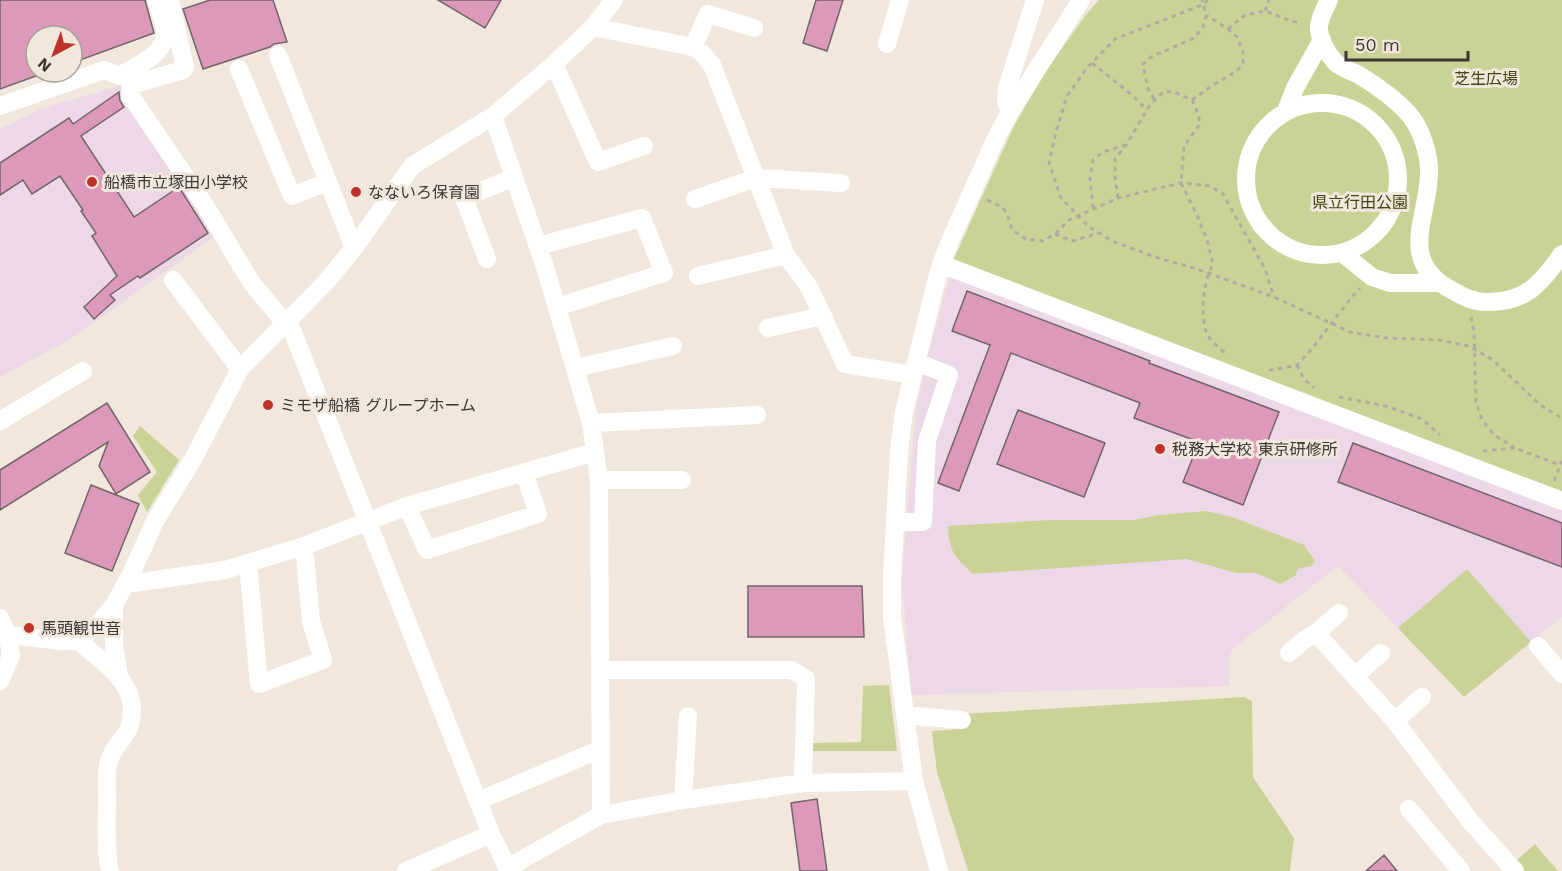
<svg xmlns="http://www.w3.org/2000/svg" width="1562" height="871" font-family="'Work Sans','Noto Sans JP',sans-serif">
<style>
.education{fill:#edd8e7}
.green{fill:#cad395}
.building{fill:#dc99b9;stroke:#72666b;stroke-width:1.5}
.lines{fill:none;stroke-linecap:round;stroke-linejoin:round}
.path{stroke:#b2aaa2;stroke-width:3;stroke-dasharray:4.5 4.5;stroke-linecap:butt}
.minor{stroke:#fff;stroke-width:18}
.poi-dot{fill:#c03229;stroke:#f1e7dd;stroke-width:2}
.labels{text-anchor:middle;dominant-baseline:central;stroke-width:6;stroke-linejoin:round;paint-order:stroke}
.park-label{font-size:16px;fill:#3e4310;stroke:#f1e7dd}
.poi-label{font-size:16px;fill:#3b3733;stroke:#f1e7dd;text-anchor:start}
</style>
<rect width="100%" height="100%" fill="#f1e7dd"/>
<path class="education" d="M120 86 218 234 71 339 0 377V129L40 109Z
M950 276 1562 508V617L1464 697 1338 566 1230 651 1229 686 911 695 902 580 909 489 916 410 927 358Z"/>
<path class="green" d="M1099 0H1562V494L953 261 1013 128 1045 72 1085 16Z
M140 426 179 460 147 512 138 495 157 472 133 436Z
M1206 511 1232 517 1304 545 1315 561 1311 566 1298 569 1295 576 1280 584 1257 573H1236L1187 559 973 574C953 555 950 553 948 526L1051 520H1133L1159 515Z
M1467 569 1531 642 1464 697 1398 628Z
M889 685 897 751H810V743L861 742 863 686Z
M1244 697 1252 701 1253 777 1294 838 1290 871H968L937 772 932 731 960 729 963 714Z
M1535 844 1558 871H1524L1515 862Z"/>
<path class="building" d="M0 0H145L154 33 72 63V36H36V76L0 89Z
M210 0H273L287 42 274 44 270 47 203 69 183 9Z
M438 0H501L485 28Z
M816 0H843L827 51 803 43Z
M119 92 120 101 124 107 81 136 134 217 179 187 208 233 140 278 138 276 110 295 115 300 94 319 84 307 117 276 92 236 96 233 81 211 83 210 60 176 32 194 23 180 0 195V163L69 118 73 124Z
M967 291 1150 361 1149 363 1279 412 1243 505 1183 482 1199 442 1134 418 1140 403 1011 353 959 491 938 483 990 345 952 331Z
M107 403 150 472 116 494 99 466 108 442 0 510V470Z
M1018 410 1105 443 1084 497 997 464Z
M1353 443 1562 523V567L1338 482Z
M91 485 139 504 112 571 65 553Z
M748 586H862L864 637H748Z
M817 799 827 871H800L791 803Z
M1384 855 1397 871H1366Z"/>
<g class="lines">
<path class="path" d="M1208 0 1202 5 1115 39 1086 69 1067 96 1056 132 1049 163 1061 198 1088 226 1112 241 1155 257 1197 269 1274 297 1350 332 1386 338 1439 340 1469 346 1493 360 1540 405 1562 418
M1265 11 1269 0
M1228 29 1245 15 1265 11 1291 21 1302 23
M1092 63 1131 94 1147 110
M1154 99 1148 89 1143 64 1151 57 1194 38 1203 27 1206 15 1202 0
M1192 100 1213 85 1237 71 1243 63V52L1237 37 1228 29 1206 15
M1118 198 1115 177V159L1126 145 1150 105 1164 91 1174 92 1192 100 1198 114 1200 124 1184 146 1181 183 1197 215 1207 240 1213 264C1203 281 1200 316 1207 334 1211 342 1221 349 1227 355
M987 200C1006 208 1007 210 1012 230L1026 239 1043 241 1055 234 1069 220 1118 198 1181 183 1210 186 1223 194 1265 269 1274 297
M1093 208 1090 179 1093 160 1103 152 1125 145
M1055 234 1072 241 1099 233
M1471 317 1474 332 1476 402 1482 420 1494 435 1514 447
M1297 365 1304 379 1314 388
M1269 370H1273L1297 365 1311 350 1351 298 1360 288
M1339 397 1386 406 1422 419 1440 435
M1483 451 1515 448 1560 465
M1554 481 1562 461"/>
<path class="minor" d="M170 0 185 67 183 70 131 85 130 95 206 207 251 282 285 323
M1329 0C1325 8 1318 21 1319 30 1320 41 1328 54 1335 62 1340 68 1352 71 1359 75 1376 85 1404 105 1414 121 1422 133 1429 155 1429 169 1431 213 1396 258 1448 288 1460 295 1472 302 1486 302 1525 303 1541 284 1562 254
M593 27 693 47 703 54 712 65 786 255 809 287 845 364 913 375
M887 44 900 0
M693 47 708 14 754 28
M278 55 354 248
M554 64 598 162 644 146
M239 69 292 196 327 182
M1246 179a76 76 0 1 1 152 0a76 76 0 1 1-152 0Z
M0 106 104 70 119 76C134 67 161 57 165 37 167 28 159 9 156 0
M1286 111 1295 88 1322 40
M1010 112 1006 102 1007 88 1035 0
M493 116 545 267 591 423 599 480 601 815
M695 199 756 178 841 183
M538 246 642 218 664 273 557 307
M1342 253 1372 277 1390 283H1439
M487 259 464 198 514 177
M941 264 1562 501
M698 276 786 255
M173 280 240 369
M288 320 491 834 509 871
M768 328 823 316
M575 368 673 346
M0 421 83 371
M591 423 757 415
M599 480H682
M407 506 427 550 538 514 524 472
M895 522H923L927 441 949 375 917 362
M248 563 259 684 323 660 311 621 304 546
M126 584 225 570 304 546 407 506 595 452
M114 605V645L119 676
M0 618 8 635 11 656 0 681
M1316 633 1395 721 1471 822 1515 871
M0 634 61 641H78L101 621 114 605 132 572 155 521 192 461 240 369 326 282 354 248 412 166 493 116 554 64 593 27 614 0
M78 641C105 664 141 684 130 725 126 739 110 749 108 765 106 775 107 787 107 797 107 822 105 847 110 871
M1538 646 1562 674
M1289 653 1304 640 1316 633 1339 613
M601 670H792L806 679 803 783
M1355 676 1381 653
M905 715 962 720
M1395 721 1422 697
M683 800 688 716
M478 801 601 749
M1409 809 1461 871
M507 868 601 815 683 800 803 783 914 781
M406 871 491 834
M939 871 914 781 892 617V578L897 485 900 442 904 412 935 286 941 264 951 239 996 138 1010 112 1081 0"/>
</g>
<g class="poi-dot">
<circle cx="92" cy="182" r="6"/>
<circle cx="356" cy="192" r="6"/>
<circle cx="268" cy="405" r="6"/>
<circle cx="1160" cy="449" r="6"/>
<circle cx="29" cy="628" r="6"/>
</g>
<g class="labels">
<g class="park-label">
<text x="1486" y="78">芝生広場</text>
<text x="1360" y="202">県立行田公園</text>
</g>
<g class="poi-label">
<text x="104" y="182">船橋市立塚田小学校</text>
<text x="368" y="192">なないろ保育園</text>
<text x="280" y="405">ミモザ船橋 グループホーム</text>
<text x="1172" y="449">税務大学校 東京研修所</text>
<text x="41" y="628">馬頭観世音</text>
</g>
</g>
<g transform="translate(54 54) rotate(221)"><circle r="28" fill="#f1e7dd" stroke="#a8a199" stroke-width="1.5"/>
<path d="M0-4.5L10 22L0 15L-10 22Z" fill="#c03229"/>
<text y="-9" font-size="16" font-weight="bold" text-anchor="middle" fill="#3b3733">N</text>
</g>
<path d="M1346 51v9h122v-9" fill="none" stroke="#3b3733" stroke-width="3"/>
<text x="1355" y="51" font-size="18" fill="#3b3733" stroke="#f1e7dd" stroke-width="4.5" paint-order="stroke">50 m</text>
</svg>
